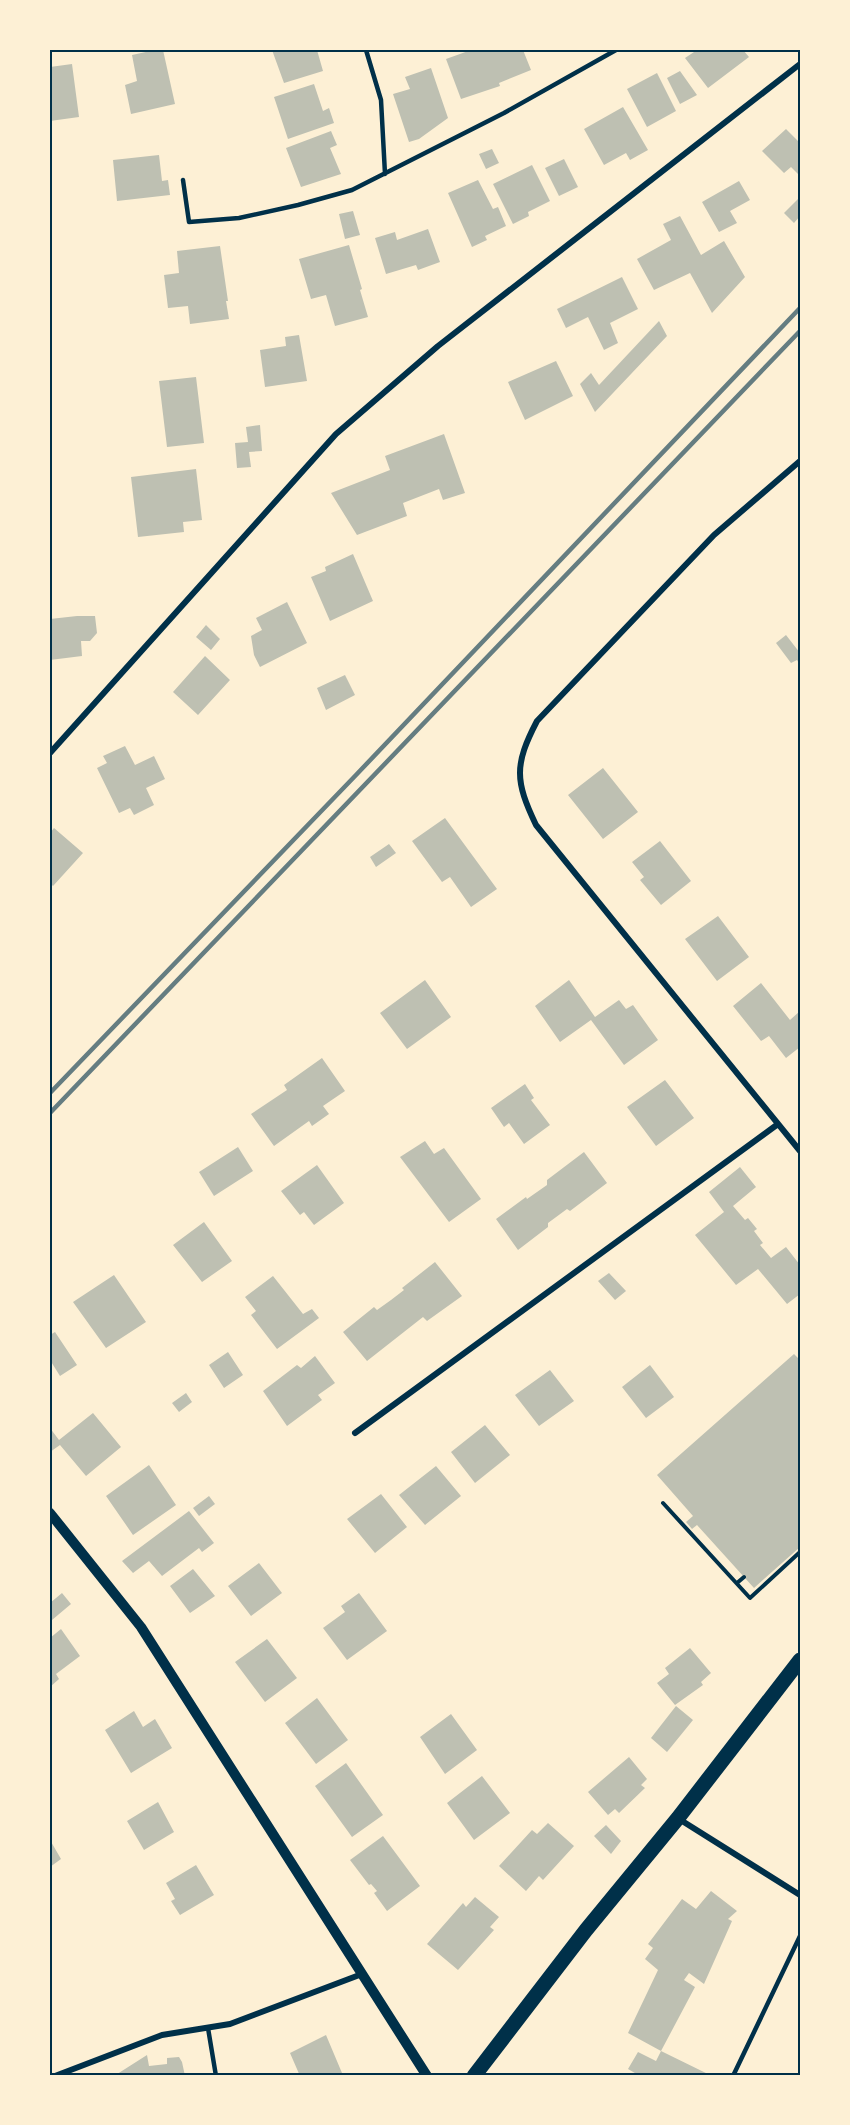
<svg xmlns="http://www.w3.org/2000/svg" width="850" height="2125" font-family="'Alegreya Sans',sans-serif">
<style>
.building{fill:#bec0b2}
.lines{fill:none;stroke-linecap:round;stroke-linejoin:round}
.path{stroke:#003049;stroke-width:4}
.service{stroke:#003049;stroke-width:4.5}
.minor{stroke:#003049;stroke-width:6}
.tertiary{stroke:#003049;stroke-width:10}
.primary{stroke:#003049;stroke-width:15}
.rail{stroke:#657d81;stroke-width:4.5}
.neatline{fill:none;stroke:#003049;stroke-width:2}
</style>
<rect width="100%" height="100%" fill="#fdf0d5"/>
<path class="building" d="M155 50H163L175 104 131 114 125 85 137 81 132 55Z
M272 50H317L323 71 284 83Z
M471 50H523L531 70 499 83 500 86 461 99 446 59Z
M697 50H743L749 57 708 88 685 58Z
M72 64 79 117 50 121V67Z
M431 68 448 118 419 139 409 142 393 94 410 89 405 77Z
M680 71 697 95 680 104 667 78Z
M657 73 676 111 647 127 627 89Z
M314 84 323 111 329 108 334 123 288 139 274 97Z
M623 107 648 150 630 160 626 153 604 165 584 129Z
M786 129 800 143V173L799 175 791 167 784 173 762 151Z
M331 131 337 145 330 148 341 174 301 187 286 148Z
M492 149 499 163 486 169 479 154Z
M159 155 162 181 168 180 170 195 117 201 113 160Z
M564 159 578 187 559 196 545 168Z
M532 165 550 201 528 212 529 216 513 224 493 184Z
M478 180 493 209 498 207 506 226 485 236 487 240 472 247 448 193Z
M739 181 750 200 730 211 737 223 719 232 702 202Z
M800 197V216L794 223 784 213Z
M353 211 360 235 345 239 339 214Z
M680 216 701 255 724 241 745 277 712 313 690 273 654 290 637 259 671 240 663 224Z
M428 229 440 262 418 270 416 265 386 274 375 238 395 232 397 240Z
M349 245 362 289 360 290 368 317 335 326 326 295 311 299 299 259Z
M220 246 228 301H226L229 319 190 324 188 306 168 308 164 275 179 273 177 251Z
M622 277 638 309 610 323 618 343 604 350 588 317 566 328 557 309Z
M659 321 667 336 595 412 580 384 591 373 599 385Z
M299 335 307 381 265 387 260 350 286 346 285 337Z
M556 361 573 396 525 420 508 382Z
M196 377 204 443 167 447 159 381Z
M260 425 262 451 249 452 251 467 237 468 235 443 248 442 246 427Z
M444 434 465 493 443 500 439 489 403 503 407 516 357 535 331 493 390 470 385 456Z
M196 469 202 520 183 522 184 532 138 537 131 477Z
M353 554 373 601 330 621 311 577 326 571 325 567Z
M287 602 307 643 260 667 254 655 251 636 262 630 256 618Z
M77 616H95L97 633 90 641H81L82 656 50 660V619Z
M206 625 220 639 211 650 196 637Z
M786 635 800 653V665L797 660 791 663 776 643Z
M205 656 230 680 198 715 173 692Z
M345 675 355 695 326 710 317 688Z
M125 746 135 765 154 756 165 779 146 788 154 805 134 815 130 808 119 813 97 768 107 763 103 756Z
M603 768 638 812 603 839 568 795Z
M445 818 497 889 471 907 450 877 442 882 412 841Z
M54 828 83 853 53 886 50 883V833Z
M660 841 691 881 661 905 640 880 644 877 632 862Z
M389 844 396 853 376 867 370 857Z
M718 916 749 957 717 981 685 939Z
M425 980 451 1017 407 1049 380 1013Z
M569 980 595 1017 619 1000 626 1009 633 1005 658 1040 624 1065 591 1020 560 1042 535 1006Z
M761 983 790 1020 800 1011V1047L786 1058 769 1036 761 1041 733 1006Z
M322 1058 345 1091 323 1106 329 1114 312 1126 309 1121 274 1146 251 1114 287 1090 284 1085Z
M665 1080 694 1118 656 1146 627 1107Z
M525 1084 534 1098 531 1100 550 1125 524 1144 509 1123 504 1127 491 1108Z
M425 1141 434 1154 444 1148 481 1199 449 1222 400 1157Z
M238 1147 253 1171 214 1196 199 1172Z
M584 1152 607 1183 570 1211 567 1209 548 1223V1227L518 1250 496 1219 526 1197 527 1199 547 1185V1180Z
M317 1165 344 1203 314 1225 304 1212 300 1215 281 1191Z
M740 1167 756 1187 733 1206 745 1220 748 1218 757 1229 754 1231 763 1243 760 1245 771 1258 786 1247 800 1265V1294L787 1304 758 1269 736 1285 695 1235 724 1212 709 1192Z
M204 1222 232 1261 202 1282 173 1245Z
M435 1262 462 1296 427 1321 423 1317 367 1361 343 1332 374 1307 377 1310 391 1300 404 1290 402 1288Z
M609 1273 626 1291 615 1300 598 1281Z
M114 1275 146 1322 106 1348 73 1302Z
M273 1276 303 1314 312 1309 319 1318 277 1349 251 1315 256 1311 245 1297Z
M55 1332 77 1365 60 1376 50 1360V1335Z
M228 1352 243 1375 224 1388 209 1365Z
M794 1354 800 1360V1547L754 1588 697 1525 692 1529 686 1522 693 1516 657 1475Z
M315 1356 335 1383 318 1395 322 1400 287 1426 263 1391 297 1365 301 1368Z
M650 1365 674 1397 646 1418 622 1387Z
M550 1370 574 1401 539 1426 515 1395Z
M186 1393 192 1402 179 1412 172 1403Z
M93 1413 121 1447 86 1476 60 1445 50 1452V1428L59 1440Z
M485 1425 510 1455 475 1483 451 1452Z
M149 1465 176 1505 133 1535 106 1496Z
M436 1466 461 1496 425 1525 399 1495Z
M381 1494 407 1527 375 1553 347 1519Z
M209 1496 215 1504 199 1516 193 1508Z
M189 1511 214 1543 202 1552 199 1548 162 1576 149 1561 133 1573 122 1561Z
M259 1563 282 1593 251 1616 228 1586Z
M193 1569 215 1596 190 1613 170 1586Z
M62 1593 71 1604 52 1620 50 1617V1603Z
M359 1593 387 1631 347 1660 323 1628 345 1612 341 1606Z
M61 1629 80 1656 56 1674 59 1679 50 1687V1638Z
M267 1639 297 1678 265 1702 235 1662Z
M690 1648 711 1673 701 1682 703 1685 675 1705 657 1683 669 1674 665 1668Z
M317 1698 348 1740 316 1764 285 1723Z
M676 1706 693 1720 667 1752 651 1738Z
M134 1711 143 1727 155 1719 172 1748 131 1773 105 1730Z
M451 1714 477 1750 445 1774 420 1737Z
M629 1757 647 1779 641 1785 645 1788 619 1813 615 1809 608 1815 588 1792Z
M346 1763 383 1815 352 1837 315 1786Z
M482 1776 510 1813 474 1840 447 1803Z
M158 1802 174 1832 144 1850 127 1821Z
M548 1823 574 1846 543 1880 539 1876 526 1891 499 1866 532 1830 537 1834Z
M606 1825 621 1841 611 1854 594 1836Z
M383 1836 420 1886 387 1911 374 1893 377 1891 371 1884 369 1885 350 1860Z
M50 1840 61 1859 50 1867Z
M196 1865 214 1895 180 1915 171 1901 175 1899 166 1883Z
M711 1891 737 1911 728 1919 732 1921 704 1984 689 1973 684 1980 695 1987 661 2051 628 2033 658 1970 645 1959 653 1948 648 1944 682 1899 696 1909Z
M475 1897 499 1917 490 1927 494 1930 458 1970 427 1944 463 1903 466 1907Z
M326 2035 342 2073 337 2076H300L290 2053Z
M661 2051 712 2076H640L628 2069 638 2052 656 2061Z
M147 2055 149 2066 167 2064V2058L179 2057 182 2062 185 2076H114Z"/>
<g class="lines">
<path class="path" d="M663 1503 750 1598 800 1552
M737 1583 744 1577"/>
<path class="service" d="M366 50 381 100 385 174
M183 180 189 222 239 218 298 205 352 190 504 113 616 50
M208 2028 216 2076
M733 2076 800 1936"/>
<path class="minor" d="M800 461 714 535 537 721C514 765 515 781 536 825L800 1151
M50 753 336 434 438 346 800 64
M355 1433 778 1124
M679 1819 800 1895
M55 2076 162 2035 230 2024 362 1974"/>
<path class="tertiary" d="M50 1513 141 1627 427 2076"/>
<path class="primary" d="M474 2076 586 1930 678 1818 800 1660"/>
<path class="rail" d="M50 1093 356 775 800 308
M50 1113 800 331"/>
</g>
<rect width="850" height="2125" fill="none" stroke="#fdf0d5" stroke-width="102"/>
<rect x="51" y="51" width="748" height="2023" class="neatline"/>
</svg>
